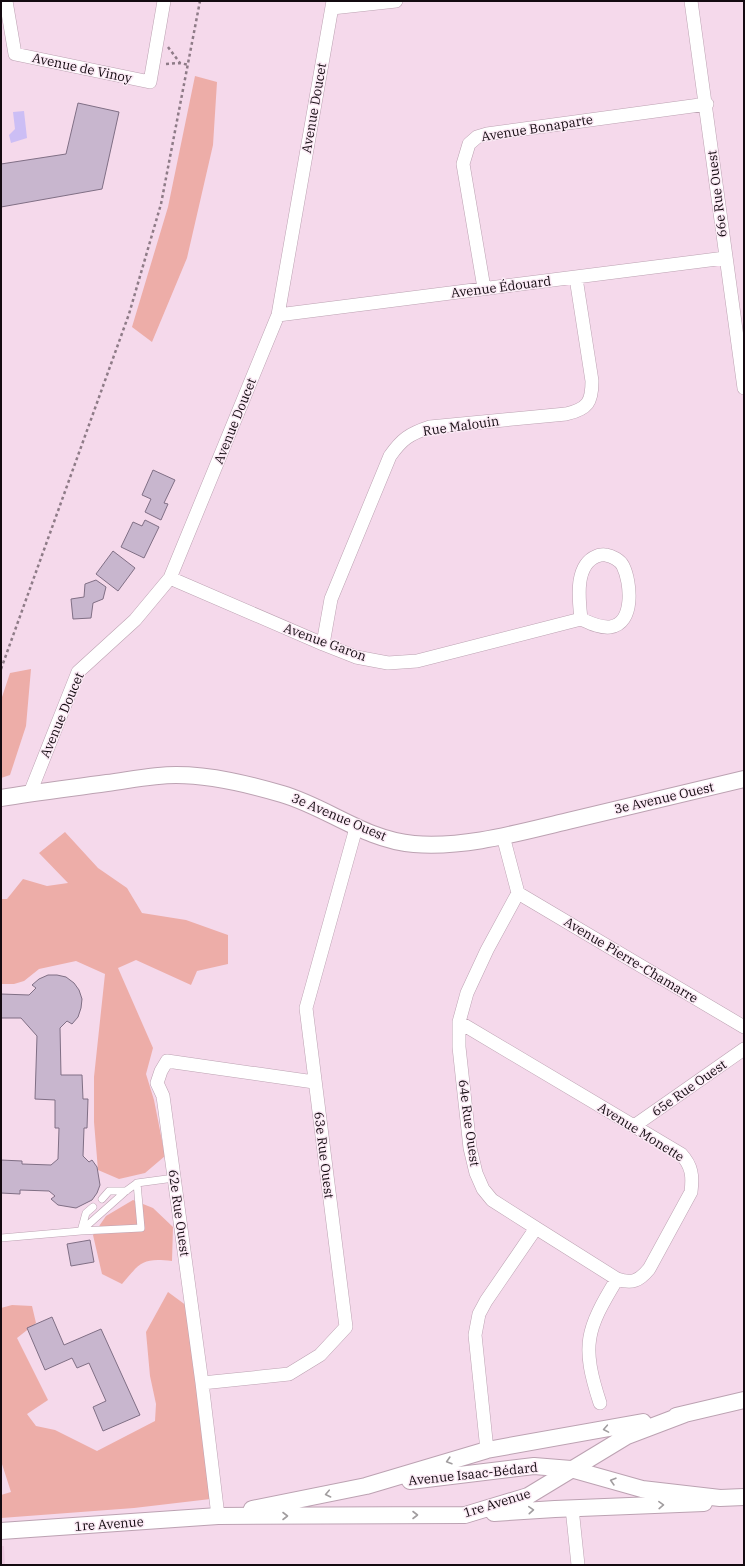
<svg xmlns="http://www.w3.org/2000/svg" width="745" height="1566" font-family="'IBM Plex Serif',serif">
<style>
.built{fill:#eecbe1}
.green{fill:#edada8}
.water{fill:#ccbef5}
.building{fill:#c8b6ce;stroke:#806f85}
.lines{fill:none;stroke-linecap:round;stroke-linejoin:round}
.service-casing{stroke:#bca2b2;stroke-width:8}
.minor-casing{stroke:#bca2b2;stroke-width:14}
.tertiary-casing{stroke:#bca2b2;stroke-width:18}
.path{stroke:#8e7b87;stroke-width:2.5;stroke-dasharray:3 3;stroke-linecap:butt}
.service{stroke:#fff;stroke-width:7}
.minor{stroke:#fff;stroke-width:13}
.tertiary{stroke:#fff;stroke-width:16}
.oneway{stroke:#a19d9f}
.labels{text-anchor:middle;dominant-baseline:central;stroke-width:3;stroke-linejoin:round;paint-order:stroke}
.street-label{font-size:13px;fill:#130a10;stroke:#fbeaf5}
</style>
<rect width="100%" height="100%" fill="#f5d9eb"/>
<path class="built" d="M1 1546H4L5 1565H1Z"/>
<path class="green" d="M195 76 217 82 213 145 187 258 152 342 132 327 168 207Z
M31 669 26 726 10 775 1 778V700L10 673Z
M65 832 98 868 127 888 142 913 186 920 228 935V964L197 971 191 985 136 960 118 968 153 1048 146 1074 154 1100 165 1156 145 1173 119 1179 98 1170 94 1122V1077L105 974 76 961 39 969 24 981 14 984H1V899H7L23 879 47 886 68 883 39 853Z
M133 1200 153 1208 173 1227 172 1261C142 1258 141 1262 122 1284L102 1274 93 1235 106 1216Z
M168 1292 187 1306 219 1498 134 1508 1 1518V1495L11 1492 1 1461V1308L12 1305 32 1306 36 1323 17 1338 48 1400 27 1414 36 1426 55 1430 97 1451 155 1421 156 1404 150 1376 146 1332Z"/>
<path class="water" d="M24 111 27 138 11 143 9 135 15 129 13 112Z"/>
<path class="building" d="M78 103 119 112 102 189 1 207V164L66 154Z
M153 470 175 480 164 503 168 504 161 520 145 512 151 499 142 495Z
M145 520 159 527 144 558 121 547 133 522 142 526Z
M113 551 135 568 118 591 96 574Z
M96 580 106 587 103 599 93 603 91 618 73 619 71 599 84 597 85 584Z
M48 975H57L66 977 74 983 79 990 82 999 81 1008 78 1017 72 1024 67 1021 60 1028 61 1075H82L83 1099H88L87 1128H84L83 1156 89 1162 92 1160 97 1167 100 1185 97 1193 92 1200 76 1208 58 1205 51 1199 55 1196 49 1191 20 1190V1194L1 1193V1160L22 1161V1164L51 1165 58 1159 59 1128H55V1100L35 1099 37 1036 21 1018H1V994L29 995 36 988 32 985 39 979Z
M90 1240 94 1262 71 1266 67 1244Z
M52 1317 64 1345 101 1329 140 1415 103 1431 93 1407 106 1401 89 1363 77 1368 72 1358 45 1370 27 1328Z"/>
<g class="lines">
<g class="service-casing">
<path id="service" d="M102 1199 109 1191H126
M93 1207 86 1213 81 1231 141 1228 137 1183
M1 1238 81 1231 126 1191 137 1183 174 1178"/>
</g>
<g class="minor-casing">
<path id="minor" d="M6 1 15 54 150 82 164 1
M691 1 744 388
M332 8 396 1
M484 288 463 164 469 144 477 137 487 134 707 104
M278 315 725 258
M170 578 323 644 356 657 388 663 417 661 581 619C590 623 600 628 610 627 635 624 631 582 623 566 620 560 612 556 606 555 602 554 601 555 597 556 574 565 579 600 581 619
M323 644 331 599 390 456C402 439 409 434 430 427L566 414C588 409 592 402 592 381L576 278
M30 793 78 672 135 620 170 578 278 315 333 1
M518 893 744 1027
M459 1022 681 1154C692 1166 693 1176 691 1192L649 1269C639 1281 632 1284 617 1279L536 1228
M634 1126 744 1049
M202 1383 289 1374 320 1355 346 1327 306 1008 356 828
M600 1403C581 1345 586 1330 617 1279
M487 1450 475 1335 479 1314 486 1301 536 1228 492 1200 483 1189 476 1173 470 1148 459 1047V1022L467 993 487 950 518 893 503 836
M572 1508 578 1565
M218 1516 202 1383 163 1096 157 1083 161 1071 167 1061 314 1082"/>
</g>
<g class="tertiary-casing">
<path id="tertiary" d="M1 798C36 792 72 788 107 783 130 780 153 775 176 775 212 775 248 784 282 794 327 807 365 840 414 844 466 848 517 833 568 821 627 807 685 793 744 779
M676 1416 744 1400
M410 1481 534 1466 571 1469 642 1489 720 1498 744 1497
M252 1509 366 1486 487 1450 643 1422
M494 1513 555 1509 704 1503
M1 1531 218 1516 465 1515 528 1496 627 1436 685 1414"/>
</g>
<path class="path" d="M168 47 180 63
M166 64 180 63 189 65
M1 669 129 314 161 204 200 1"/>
<use href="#service" class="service"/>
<use href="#minor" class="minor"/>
<use href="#tertiary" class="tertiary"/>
</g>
<defs><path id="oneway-chevron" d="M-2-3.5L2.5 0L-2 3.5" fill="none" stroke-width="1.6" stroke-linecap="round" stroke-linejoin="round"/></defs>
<g class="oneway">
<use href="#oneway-chevron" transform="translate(606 1429) rotate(170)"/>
<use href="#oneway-chevron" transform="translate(449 1461) rotate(163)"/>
<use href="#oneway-chevron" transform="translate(613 1481) rotate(-164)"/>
<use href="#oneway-chevron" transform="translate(328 1494) rotate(168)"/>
<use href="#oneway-chevron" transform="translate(661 1505) rotate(-2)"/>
<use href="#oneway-chevron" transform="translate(531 1510) rotate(-4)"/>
<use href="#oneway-chevron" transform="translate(415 1515)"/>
<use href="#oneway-chevron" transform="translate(285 1516)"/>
</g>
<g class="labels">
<g class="street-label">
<text transform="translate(82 68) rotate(12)">Avenue de Vinoy</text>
<text transform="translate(314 108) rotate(-80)">Avenue Doucet</text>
<text transform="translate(537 128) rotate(-9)">Avenue Bonaparte</text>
<text transform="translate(717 194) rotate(-97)">66e Rue Ouest</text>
<text transform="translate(501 287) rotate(-7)">Avenue Édouard</text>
<text transform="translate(235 421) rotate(-68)">Avenue Doucet</text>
<text transform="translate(461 426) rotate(-8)">Rue Malouin</text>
<text transform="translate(325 642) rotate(20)">Avenue Garon</text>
<text transform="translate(62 715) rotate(-67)">Avenue Doucet</text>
<text transform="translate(664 798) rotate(-13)">3e Avenue Ouest</text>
<text transform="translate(339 817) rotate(23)">3e Avenue Ouest</text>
<text transform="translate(631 960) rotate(31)">Avenue Pierre-Chamarre</text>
<text transform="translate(689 1088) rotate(-35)">65e Rue Ouest</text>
<text transform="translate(469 1123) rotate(82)">64e Rue Ouest</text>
<text transform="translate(641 1132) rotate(32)">Avenue Monette</text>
<text transform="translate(324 1155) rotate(83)">63e Rue Ouest</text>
<text transform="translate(179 1213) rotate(82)">62e Rue Ouest</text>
<text transform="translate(473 1474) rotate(-6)">Avenue Isaac-Bédard</text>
<text transform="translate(497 1503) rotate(-17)">1re Avenue</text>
<text transform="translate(109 1524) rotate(-4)">1re Avenue</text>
</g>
</g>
<rect width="745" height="1566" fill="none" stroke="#130a10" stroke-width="4"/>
</svg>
